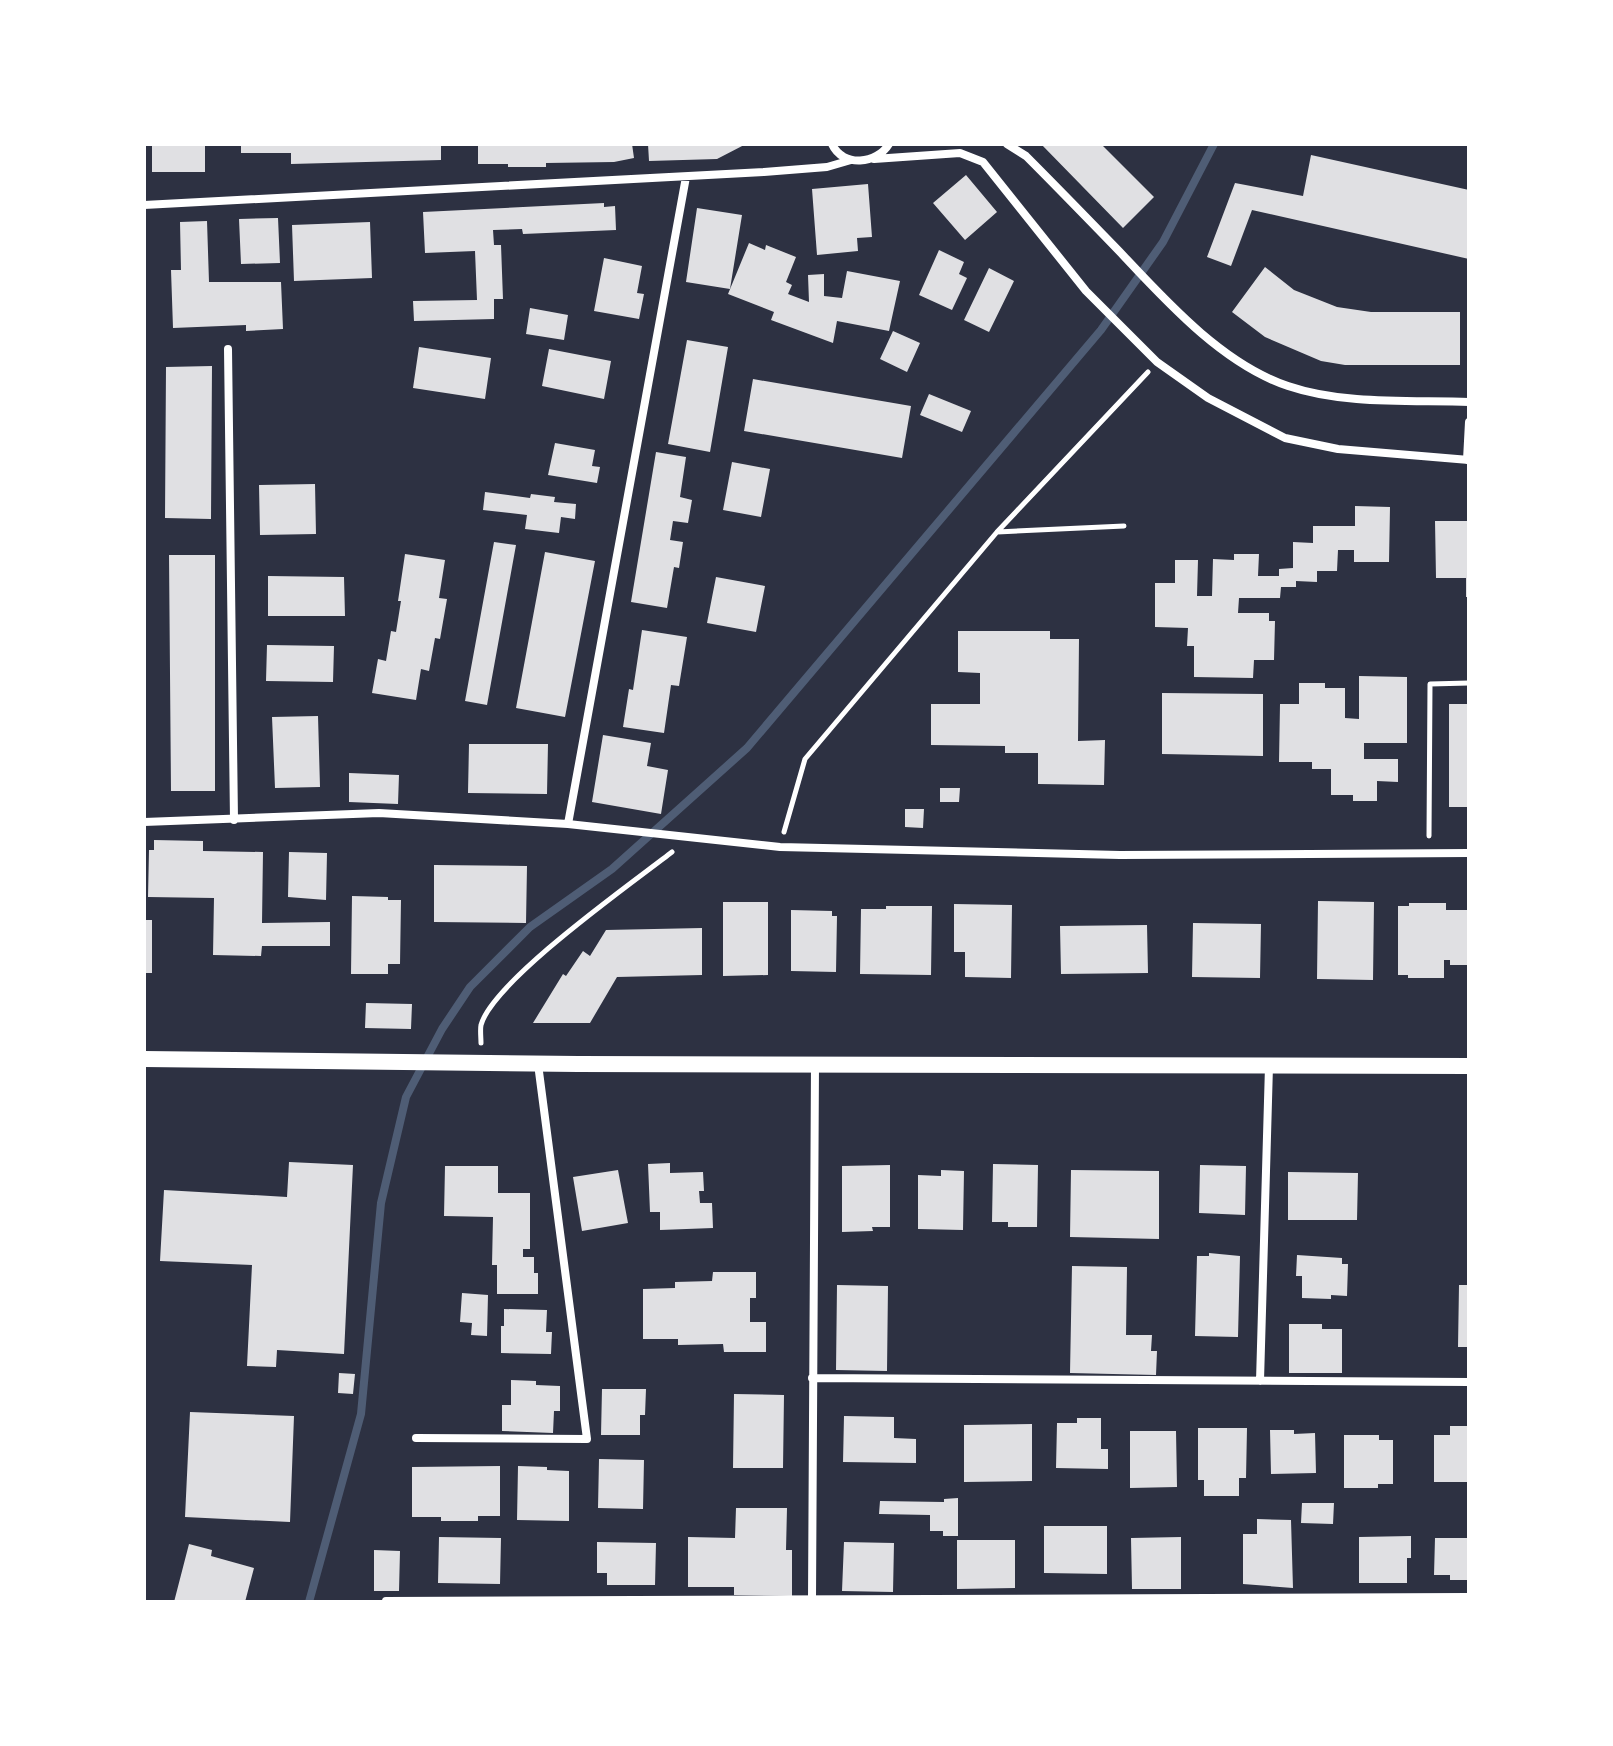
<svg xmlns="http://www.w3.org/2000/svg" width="1613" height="1746" font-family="Bitter,serif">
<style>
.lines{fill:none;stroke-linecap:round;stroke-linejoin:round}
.stream{stroke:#4f5d75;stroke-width:8}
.building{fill:#e0e0e3}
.path{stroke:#fff;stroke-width:5}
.minor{stroke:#fff;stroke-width:8}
.secondary{stroke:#fff;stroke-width:16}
</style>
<rect width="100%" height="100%" fill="#2d3142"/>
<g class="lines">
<path class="stream" d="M309 1602 361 1414 381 1203 406 1097 442 1029 470 987 530 927 612 869 747 748 1101 330 1163 242 1214 144"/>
</g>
<path class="building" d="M152 144H205V172H152Z
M241 144H441V160L291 164V153H241Z
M478 144H632L634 158 614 162 546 163V167H508V164H478Z
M648 144H746L717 159 649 161Z
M1041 144H1101L1154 197 1123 228Z
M1311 155 1469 190V259L1252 210 1231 266 1207 257 1235 183 1303 196Z
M966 175 997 212 965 240 933 203Z
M868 184 872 237 857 238 858 251 817 255 812 189Z
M604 203V207L615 206 616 230 523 234 522 229 493 230 494 245H501L503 299H494V319L414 321 413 301 477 300 475 251 425 253 423 212Z
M697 208 742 215 730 289 686 282Z
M278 218 280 263 241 264 239 219Z
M207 221 209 282H281L283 329 246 331V325L173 328 171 270H181L180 222Z
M370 222 372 278 294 281 292 225Z
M749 243 765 250 766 245 796 257 786 282 792 285 788 294 809 302 808 275 824 274V296L842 298 847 271 900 281 889 331 837 321 833 343 771 320 774 312 728 294Z
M939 250 964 262 959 274 967 278 952 310 919 295Z
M604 258 642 266 637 293 644 294 639 319 594 311Z
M1265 267 1294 290 1337 307 1371 312H1460V365H1345L1321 361 1265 337 1232 312Z
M989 268 1014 281 989 332 964 320Z
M530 308 568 315 564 340 526 334Z
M893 331 920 343 907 372 880 359Z
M687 340 728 347 710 452 668 444Z
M419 347 491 358 485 399 413 388Z
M549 349 611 361 604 399 542 386Z
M212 366 211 519 165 518 166 367Z
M753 379 911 406 902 458 744 431Z
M929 394 971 411 962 432 920 415Z
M555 443 595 450 592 466 600 467 597 483 548 475Z
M656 452 686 457 680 497 692 500 688 523 673 521 670 540 683 542 679 568 674 567 667 608 631 602Z
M732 462 770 469 761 517 723 510Z
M315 484 316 534 260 535 259 485Z
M485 492 530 498 531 494 555 497 554 502 576 504 575 519 561 517 559 533 525 529 527 515 483 510Z
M1355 506 1390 507 1389 562H1354V550H1338L1337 571H1317V582L1296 581V587H1281L1280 598H1239L1238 613H1269V621H1275L1274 660H1254L1253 678 1194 677V646H1187L1188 628 1155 627V583H1175V560H1198L1197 596H1212L1213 559 1234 560V554H1259L1258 576H1279V569L1293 568V542L1313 543V526H1355Z
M1435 521H1469V597H1466V578H1436Z
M494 542 516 545 487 705 465 701Z
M545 552 595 561 565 717 516 708Z
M405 554 445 560 439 598 447 599 440 639 435 638 429 671 421 669 416 700 372 693 378 659 386 661 391 631 396 632 401 601H398Z
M169 555H215V791H171Z
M268 576 344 577 345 616H268Z
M716 577 765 586 756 632 707 623Z
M642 630 687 637 679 686 671 685 664 733 623 727 629 689 633 690Z
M958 631H1050V639H1079L1078 741 1105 740 1104 785 1038 784V753H1005V746L931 745V704H980V673L958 672Z
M267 645 334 646 333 682 266 681Z
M1359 676 1407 677V743H1364V759H1398V782L1377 781V801H1353V795H1331V769H1312V762H1279L1280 704H1299V683H1325V688H1345V718L1359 719Z
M1162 693 1263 694V756L1162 754Z
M1449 704H1469V807H1449Z
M318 716 320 787 275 788 272 717Z
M603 735 651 743 647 766 668 770 661 814 592 802Z
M469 744H548L547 794 468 793Z
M349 773 399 775 398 804 349 802Z
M940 788H960L959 802H940Z
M905 809H924L923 828 905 827Z
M154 840 203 841V851L263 852 262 923 330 922V946H262L261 956 213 955 214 898 148 897 149 850H154Z
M289 852 327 853 326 900 288 897Z
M434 865 527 866 526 923 434 922Z
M352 896 388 897V900H401L400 964H388V974H351Z
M1318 901 1374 902 1373 980 1317 979Z
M723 902H768V975L723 976Z
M1409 903H1446V910H1469V965H1450V960H1444V978H1408V975H1398V906H1409Z
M954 904 1012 905 1011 978 965 977V952H954Z
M886 906H932L931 975 860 974 861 909H886Z
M791 910 832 911V916H837L836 972 791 971Z
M144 920H152V973H144Z
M1193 923 1261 924 1260 978 1192 977Z
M1147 925 1148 973 1061 974 1060 926Z
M702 928V975L617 977 590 1023H533L563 974 566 976 583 951 590 956 606 930Z
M366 1003 412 1004 411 1029 365 1028Z
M289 1162 353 1165 344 1354 277 1350 276 1367 247 1366 252 1265 160 1261 164 1190 287 1197Z
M670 1163V1173L703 1172 704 1191H699L700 1203H712L713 1228 660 1230V1212H650L648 1164Z
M993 1164 1038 1165 1037 1227H1008V1222H992Z
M890 1165V1227H872L873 1231 842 1232V1166Z
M1200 1165 1246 1166 1245 1215 1199 1213Z
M445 1166H498V1193H530V1249H523V1257H534V1273H538V1294H497V1265H492L493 1217 444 1216Z
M618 1170 628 1223 582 1231 573 1177Z
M941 1170 964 1171 963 1230 918 1229V1175L941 1176Z
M1071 1170 1159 1171V1239L1070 1237Z
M1288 1172 1358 1173 1357 1220H1288Z
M1209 1253 1240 1256 1238 1337 1195 1336 1197 1256H1209Z
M1297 1255 1342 1258V1264H1348L1347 1296 1331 1295V1299L1302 1298V1276H1296Z
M1072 1266 1127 1267 1126 1335H1152L1151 1351H1157L1156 1375 1070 1373Z
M713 1272H756V1298H750V1322H766V1352H724L723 1344 678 1345V1339H643V1289L675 1288V1282L712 1281Z
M837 1285 888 1286 887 1371 836 1370Z
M1459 1285H1469V1347H1458Z
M462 1293 488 1295 487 1336 471 1335 472 1323 460 1322Z
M504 1309 547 1310 546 1332H552L551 1354 501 1353V1326H504Z
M1289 1324H1322V1329H1342V1373H1289Z
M339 1373 355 1374 353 1394 338 1393Z
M511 1380 536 1381V1385L560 1386V1411H554L553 1433 502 1431V1405H511Z
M602 1389H646L645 1415H640V1435H601Z
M734 1394 784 1395 783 1468H733Z
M190 1412 294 1416 290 1522 185 1517Z
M844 1416 894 1417V1438L916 1439V1463L843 1462Z
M1077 1418H1101V1449H1108V1469L1056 1468 1057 1423H1077Z
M1032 1424V1481L964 1482V1425Z
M1450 1426H1469V1482H1434V1435H1450Z
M1198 1428H1247L1246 1478H1239V1496H1204V1480H1198Z
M1270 1430H1294V1434L1315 1433 1316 1473 1271 1474Z
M1130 1431H1176L1177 1487 1130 1488Z
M1344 1435H1379V1440H1393V1484H1378V1488H1344Z
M599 1459 644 1460 643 1509 598 1508Z
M500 1466V1516H478V1521H441V1517H412V1467Z
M518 1466 547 1467V1470L569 1471V1521L517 1520Z
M958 1498V1536H943V1531H930V1515L879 1514 880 1501 944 1502V1499Z
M1302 1503H1334L1333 1524 1301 1523Z
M736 1508H787L786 1550H792V1596L734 1595V1587H688V1537L735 1538Z
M1257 1519 1291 1520 1293 1588 1243 1584V1534H1257Z
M1044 1526H1107V1574L1044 1573Z
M1411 1536V1558H1407V1583H1359V1537Z
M439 1537 501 1538 500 1584 438 1583Z
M1181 1537V1589H1132L1131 1538Z
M1435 1538H1469V1580H1450V1575H1434Z
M957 1540H1015V1588L957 1589Z
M597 1542 656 1543 655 1585H607V1573H597Z
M844 1542 894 1543 893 1592 842 1591Z
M189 1544 212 1550 211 1556 254 1568 245 1602H174Z
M374 1550 400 1551 399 1591H374Z"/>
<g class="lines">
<path class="path" d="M997 532 1124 526
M784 832 805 759 997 532 1148 372
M1429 836 1430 684 1469 683
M481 1043C481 1038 480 1030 481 1025 493 981 632 883 672 852"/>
<path class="minor" d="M832 144C843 168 877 164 889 144
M1007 144 1026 156C1057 187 1088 219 1119 251 1165 300 1222 364 1288 386 1344 405 1411 400 1469 402
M874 159 960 153 983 162 1086 291 1157 362 1208 398 1285 438 1338 449 1469 460
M144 205 764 172 827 167 851 160
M228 349 234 820
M1467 460 1469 422
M144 822 379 813 568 824 780 847 1120 855 1469 853
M568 824 686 177
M812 1378 1469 1382
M1260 1381 1269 1066
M416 1438 587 1439 538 1064
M812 1599 815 1064
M386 1601 1469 1597"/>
<path class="secondary" d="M144 1059 578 1064 1469 1066"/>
</g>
<rect width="1613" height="1746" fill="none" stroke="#ffffff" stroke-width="292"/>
</svg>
